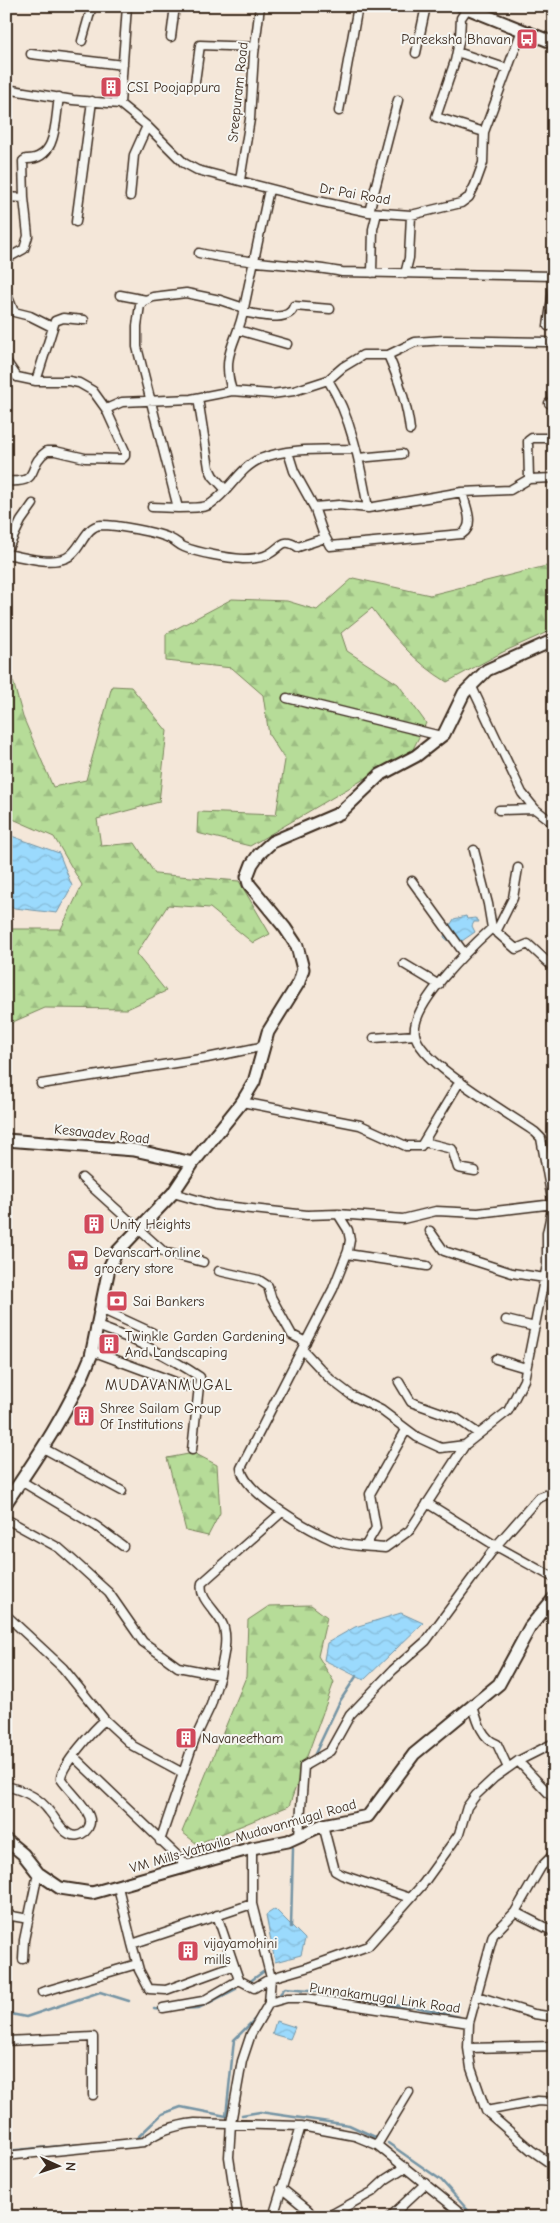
<svg xmlns="http://www.w3.org/2000/svg" width="560" height="2223" font-family="'Comic Neue',sans-serif">
<style>
.forest{fill:url(#forest-firs);stroke:#78835b}
.water{fill:url(#water-waves);stroke:#7594a4}
.lines{fill:none;stroke-linecap:round;stroke-linejoin:round}
.stream{stroke:#7594a4;stroke-width:2.5}
.street-casing{stroke:#3b2a1e;stroke-width:11}
.secondary-casing{stroke:#3b2a1e;stroke-width:15}
.street{stroke:#f6f6f2;stroke-width:8}
.secondary{stroke:#f6f6f2;stroke-width:11}
.labels{text-anchor:middle;dominant-baseline:central;stroke-width:4;stroke-linejoin:round;paint-order:stroke}
.poi-label{font-size:14px;fill:#3b2a1e;stroke:#f6f6f2;text-anchor:start}
.street-label{font-size:14px;fill:#3b2a1e;stroke:#f6f6f2}
.neighbourhood-label{font-size:15px;letter-spacing:1px;fill:#3b2a1e;stroke:#f6f6f2}
</style>
<defs>
<pattern id="forest-firs" width="22" height="20" patternUnits="userSpaceOnUse" patternTransform="scale(1.25)"><rect width="22" height="20" fill="#b6dc98"/><path d="M5 1l3.5 6h-7zM16 11l3.5 6h-7z" fill="#9dbd83"/></pattern>
<pattern id="water-waves" width="16" height="10" patternUnits="userSpaceOnUse" patternTransform="scale(1.25)"><rect width="16" height="10" fill="#9bdafd"/><path d="M0 5q4-4 8 0t8 0" fill="none" stroke="#86bbd8"/></pattern>
</defs>
<rect width="100%" height="100%" fill="#f4e7d9"/>
<filter id="ink" filterUnits="userSpaceOnUse"><feTurbulence type="fractalNoise" baseFrequency=".02" numOctaves="2"/><feDisplacementMap in="SourceGraphic" scale="10" xChannelSelector="R" yChannelSelector="G"/><feConvolveMatrix kernelMatrix="1 2 1 2 8 2 1 2 1" color-interpolation-filters="sRGB"/></filter>
<g filter="url(#ink)">
<path class="forest" d="M546 566 554 577V629L503 652 447 682C416 663 394 638 372 608L341 633 347 651 398 684 426 723 412 751 250 846 197 833 198 812 276 815 285 760 269 735 263 695 232 668 166 661V634L232 599 287 601 317 610 353 578 430 595Z
M13 681 23 717 53 787 86 780 112 686 131 687 167 731 159 802 97 819 101 846 135 843 155 874 239 881 270 934 253 943 210 908 168 905 136 954 166 991 127 1009 45 1008 6 1025V929H61L82 885 54 837 6 816V682Z
M194 1453 217 1465 220 1513 208 1536 186 1531 167 1458Z
M311 1605 327 1617 318 1656 334 1682 289 1806 197 1844 182 1832 246 1677 248 1620 269 1606Z"/>
<path class="water" d="M6 834 59 853 72 886 57 913 6 907Z
M466 916 467 919 475 918 478 920 479 922H474L472 926 475 932 459 943 452 944 444 937 447 924H451L454 919Z
M401 1613 423 1623 364 1680 324 1660 327 1643 355 1627Z
M275 1909 305 1939 301 1955 275 1962 266 1915Z
M276 2021 295 2027 290 2039 272 2034Z"/>
<g class="lines">
<path class="stream" d="M313 1758 340 1701 357 1675
M295 1831 299 1793
M291 1927 293 1848
M249 1982 263 1972
M280 1994 285 1988 334 1992 383 2004 416 2007 460 2017
M154 2009 162 2010
M177 2009 199 2008 236 1989
M6 2013 26 2017 100 1992 129 2001
M242 2115 260 2112 349 2125 375 2137
M133 2139H136L162 2114 181 2107 226 2116 234 2040 257 2017
M388 2143 441 2180 474 2217
M6 2151 83 2144"/>
<g class="street-casing">
<path id="street" d="M467 9 461 18 460 37 455 61 436 117 484 132
M171 37 175 6
M82 41 92 6
M457 52 508 69
M416 53 426 6
M31 54 123 65
M195 82 200 45 255 47
M6 89 73 100 120 104
M120 104 147 126 184 163 197 170 318 201 369 212 411 215 461 203 469 197 475 185 483 163 484 132 522 30
M120 104 127 6
M339 111 358 6
M240 180 250 119 254 54 260 6
M130 196 134 155 147 126
M6 197 24 198 28 236 24 249 6 259
M24 198 23 161 26 159C58 160 55 120 59 97
M369 212 398 100
M76 222 92 101
M199 253C246 264 294 263 342 272L554 276
M372 273 373 229 377 213
M405 274 409 258 411 215
M120 295 146 300
M8 297 14 312 30 316 52 327
M243 312C257 314 289 324 294 306L330 309
M548 326 554 284
M238 330 287 344
M388 355C399 380 407 403 410 430
M6 361 17 377 36 381H69L79 383 93 391 106 409
M328 380 343 367 363 355H388L415 342 445 340 546 342
M36 381 55 321 63 318 84 320
M232 391C220 352 238 343 244 308
M198 398 209 468 213 476 226 490C236 479 247 464 260 459 289 447 326 450 356 449
M549 403 554 404
M288 452 294 471 314 507
M358 458 402 454
M529 479 528 441 532 438H554
M6 481C43 484 25 466 47 451H55L85 458 122 459 125 456V451L106 409 122 402 191 399 232 391 272 394 294 391 328 380C352 418 360 464 368 508L462 492 510 490 529 479 554 478
M226 490C206 511 206 507 178 508L137 347V326L140 305 144 301 153 297 186 293 220 300 244 308 269 189
M152 507 178 508
M368 508 339 505 314 507 323 533 330 546 462 534C476 525 465 505 462 492
M6 552 21 521 33 504
M6 554C24 557 49 565 66 558 81 552 84 526 101 525 116 525 158 532 171 539 176 541 179 545 184 547 198 553 228 558 243 559 251 559 262 558 269 554 282 547 282 537 298 547L325 538
M548 642 554 653
M472 687 522 793 535 809 554 824
M287 698 441 736
M499 810 535 809
M474 850 488 904 492 928
M412 881 464 953
M496 932 513 898 518 868
M404 964 439 985
M374 1038 415 1035
M41 1084 207 1058 265 1046
M242 1102 360 1125 406 1146H421L460 1081
M424 1142 452 1149 458 1168 475 1171
M82 1178 164 1252 203 1262
M173 1193 215 1205 307 1215 338 1214 403 1219 436 1211 478 1213 554 1204
M338 1214 348 1230 350 1240 348 1251 333 1289 302 1349 330 1379 351 1395 381 1410 417 1437 441 1448 465 1445 508 1411 524 1380 547 1265V1233L553 1205 541 1138 535 1132C510 1114 419 1063 415 1034 410 1005 471 947 492 928L516 949 528 944 554 968
M430 1231 444 1251 512 1273 545 1278
M347 1254 427 1266
M219 1271 259 1280 268 1286 271 1297 292 1335 306 1342
M101 1309 153 1333
M506 1320 535 1327
M97 1326C134 1339 167 1355 200 1377L192 1450
M302 1349 241 1468C244 1494 312 1531 335 1541 349 1547 370 1546 385 1548L410 1530 465 1445
M92 1351 186 1386
M496 1359 526 1368
M399 1382 411 1402 456 1418 479 1434
M43 1448 122 1491
M21 1481 96 1526 123 1546
M427 1503 496 1546 554 1578
M6 1519 59 1548 76 1563 109 1593 143 1642 163 1656 178 1667 220 1675 211 1705 194 1741 160 1841
M366 1545 376 1528 370 1494 406 1430
M6 1615 63 1668 105 1720
M220 1675C222 1661 228 1643 224 1628 220 1612 198 1601 202 1583L282 1512
M473 1706C477 1720 482 1739 497 1744L508 1768
M73 1756 187 1865
M518 1761 554 1799
M6 1786C22 1790 39 1797 49 1811 56 1819 60 1829 69 1834 80 1840 94 1828 89 1816 84 1803 69 1791 61 1779 60 1767 95 1728 105 1720L133 1746 183 1773
M323 1825 335 1871 342 1875 410 1898
M299 1836 304 1766 330 1751 350 1715 393 1670 426 1641 496 1546 538 1498 554 1492
M554 1854 541 1867 515 1912 493 1935 469 2023 468 2048 471 2068 486 2111 531 2150 554 2166
M118 1887 132 1944 252 1904
M515 1912 554 1932
M6 1915 29 1919
M217 1915 239 1980
M132 1944 139 1970 149 1989 166 1990 232 1966
M23 1959 24 1940 38 1873
M42 1992 137 1964
M477 1996 534 2014 554 2017
M269 2003 287 1998H306L469 2023
M163 2008 203 2001 239 1980 254 1988 271 1978 309 1967 368 1946 423 1884 459 1834 467 1807 476 1795 494 1778 518 1761 554 1743
M6 2041 93 2037V2095
M468 2048 554 2046
M486 2111 538 2101 554 2102
M377 2145 409 2092
M6 2157 15 2155 144 2142C159 2130 177 2125 195 2123L301 2126 355 2136 377 2145 466 2217
M281 2188 308 2210 313 2217
M238 2217 229 2157 231 2123 242 2061 251 2034 269 2003 271 1978 252 1904V1848
M273 2217 301 2126
M327 2217 372 2192 386 2179 405 2167
M390 2217 426 2183"/>
</g>
<g class="secondary-casing">
<path id="secondary" d="M462 6 554 43
M6 1140 134 1150 193 1163
M6 1503C38 1456 70 1409 91 1356L109 1268 116 1253 173 1193 193 1163 242 1102 254 1082 268 1032 299 982 303 969 297 946 285 928 249 884 247 877 252 864 259 854 272 842 340 813 380 775 416 756 444 734 464 693 487 670 554 640
M6 1840 23 1854 38 1873 60 1888 92 1893 252 1848 288 1841 323 1825 368 1816 414 1754 499 1684 530 1627 554 1598"/>
</g>
<use href="#street" class="street"/>
<use href="#secondary" class="secondary"/>
</g>
</g>
<defs>
<g id="bus-square" transform="scale(1.125)"><rect x="-9" y="-9" width="18" height="18" rx="4" fill="#d1495b" stroke="#f6f6f2"/><path d="M-5-6H5V4H4V6H2V4H-2V6H-4V4H-5ZM-3.5-4V0h7V-4ZM-3.5 1.2v1.5H-2V1.2ZM2 1.2v1.5H3.5V1.2Z" fill="#fff"/></g>
<g id="building-square" transform="scale(1.125)"><rect x="-9" y="-9" width="18" height="18" rx="4" fill="#d1495b" stroke="#f6f6f2"/><path d="M-4-6H4V6H1V3H-1V6H-4ZM-2.5-4.3h1.7v1.8h-1.7ZM.8-4.3h1.7v1.8H.8ZM-2.5-1h1.7V.8h-1.7ZM.8-1h1.7V.8H.8Z" fill="#fff"/></g>
<g id="supermarket-square" transform="scale(1.125)"><rect x="-9" y="-9" width="18" height="18" rx="4" fill="#d1495b" stroke="#f6f6f2"/><path d="M-6-5.5h2.5l.6 2H6L4.5 2H-2.5L-4.4-4H-6ZM-1.5 3.2a1.3 1.3 0 1 0 .1 0ZM3 3.2a1.3 1.3 0 1 0 .1 0Z" fill="#fff"/></g>
<g id="bank-square" transform="scale(1.125)"><rect x="-9" y="-9" width="18" height="18" rx="4" fill="#d1495b" stroke="#f6f6f2"/><path d="M-6-4H6V4H-6ZM0-2.3a2.3 2.3 0 1 0 0 4.6a2.3 2.3 0 1 0 0-4.6Z" fill="#fff"/></g>
</defs>
<g fill-rule="evenodd">
<use href="#bus-square" x="527" y="39"/>
<use href="#building-square" x="111" y="87"/>
<use href="#building-square" x="94" y="1224"/>
<use href="#supermarket-square" x="78" y="1260"/>
<use href="#bank-square" x="117" y="1301"/>
<use href="#building-square" x="109" y="1344"/>
<use href="#building-square" x="84" y="1416"/>
<use href="#building-square" x="186" y="1738"/>
<use href="#building-square" x="188" y="1951"/>
</g>
<g class="labels">
<g class="poi-label">
<text x="511" y="39" text-anchor="end">Pareeksha Bhavan</text>
<text x="127" y="87">CSI Poojappura</text>
<text x="110" y="1224">Unity Heights</text>
<text x="94" y="1252">Devanscart online<tspan x="94" dy="16">grocery store</tspan></text>
<text x="133" y="1301">Sai Bankers</text>
<text x="125" y="1336">Twinkle Garden Gardening<tspan x="125" dy="16">And Landscaping</tspan></text>
<text x="100" y="1408">Shree Sailam Group<tspan x="100" dy="16">Of Institutions</tspan></text>
<text x="202" y="1738">Navaneetham</text>
<text x="204" y="1943">vijayamohini<tspan x="204" dy="16">mills</tspan></text>
</g>
<g class="street-label">
<text transform="translate(238 92) rotate(-84)">Sreepuram Road</text>
<text transform="translate(355 194) rotate(10)">Dr Pai Road</text>
<text transform="translate(102 1134) rotate(6)">Kesavadev Road</text>
<text transform="translate(243 1836) rotate(-16)">VM Mills-Vattavila-Mudavanmugal Road</text>
<text transform="translate(385 1998) rotate(8)">Punnakamugal Link Road</text>
</g>
<g class="neighbourhood-label">
<text x="169" y="1385">MUDAVANMUGAL</text>
</g>
</g>
<rect width="560" height="2223" fill="none" stroke="#f6f6f2" stroke-width="25"/>
<rect x="12" y="12" width="535" height="2198" fill="none" stroke="#3b2a1e" stroke-width="2" filter="url(#ink)"/>
<g transform="translate(58 2166) rotate(93)" stroke="#f6f6f2" stroke-width="4" paint-order="stroke">
<path d="M0-4L9 19L0 12L-9 19Z" fill="#3b2a1e"/>
<text y="-8" font-size="14" font-weight="bold" text-anchor="middle" fill="#3b2a1e">N</text>
</g>
</svg>
